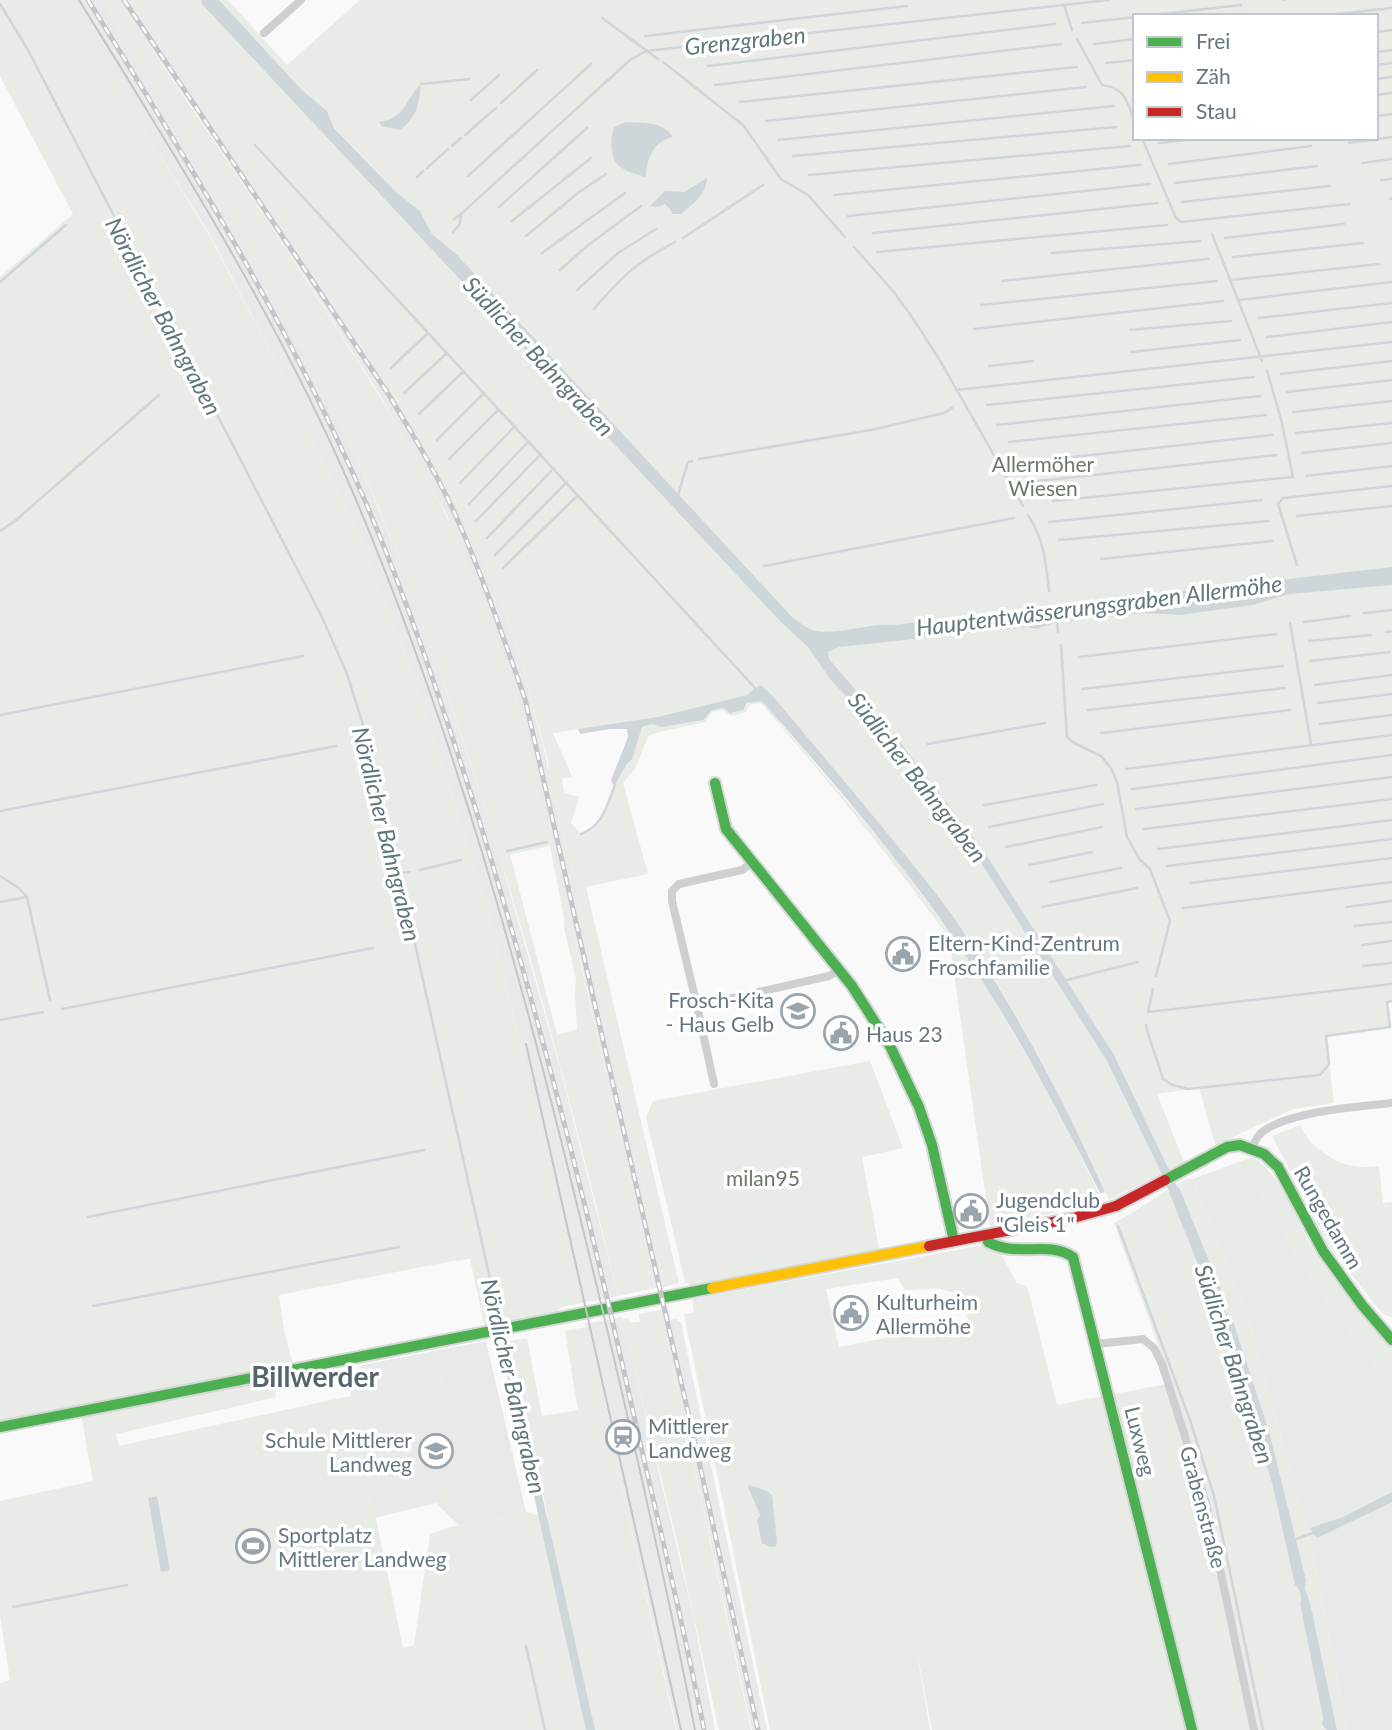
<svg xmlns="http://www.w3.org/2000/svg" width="1392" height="1730" font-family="Lato,sans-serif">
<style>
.built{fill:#e8e9e9}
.green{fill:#e8ebe6;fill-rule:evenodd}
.water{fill:#ced6d9}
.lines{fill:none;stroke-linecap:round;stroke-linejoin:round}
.stream{stroke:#ced6d9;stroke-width:2.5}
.canal{stroke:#ced6d9;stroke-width:9}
.fast-casing{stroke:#d5d6d7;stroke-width:14}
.slow-casing{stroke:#d5d6d7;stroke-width:14}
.jam-casing{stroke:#d5d6d7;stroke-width:14}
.street{stroke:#cecfd0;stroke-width:8}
.fast{stroke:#4caf50;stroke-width:10}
.slow{stroke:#ffc107;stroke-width:10}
.jam{stroke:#c62828;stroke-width:10}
.tram{stroke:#c3c5c6;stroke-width:2}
.rail-casing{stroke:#c3c5c6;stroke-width:5}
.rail{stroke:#fff;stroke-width:2.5;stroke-dasharray:8;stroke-linecap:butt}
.labels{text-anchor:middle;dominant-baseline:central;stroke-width:7;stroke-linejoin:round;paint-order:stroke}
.park-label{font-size:21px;fill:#687a64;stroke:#fff}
.poi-label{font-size:21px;fill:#657683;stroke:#fff;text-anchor:start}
.street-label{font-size:21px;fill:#657683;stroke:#fff}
.water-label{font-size:23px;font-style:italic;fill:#60757c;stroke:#fff}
.district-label{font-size:28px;font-weight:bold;fill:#57646e;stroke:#fff}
</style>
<rect width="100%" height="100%" fill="#f9f9f9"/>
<path class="built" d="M63 0H101L202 164 260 265 334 409 368 484 415 597 494 836 560 1068 618 1296 581 1303 494 931 436 742 401 642 357 530 283 376 209 233Z
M117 0H131L253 177 430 451 479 550 506 615 521 662 547 761 548 773 577 894V901L612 1044 611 1051 623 1103 626 1109 637 1167 643 1184 642 1191 658 1255 663 1287 655 1288 583 971 516 699 447 515 380 395 299 268 197 113Z
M1228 1166 1248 1174 1308 1275 1375 1366 1392 1384V1730H1347L1314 1555 1249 1320 1193 1179Z
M668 1308 671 1320 676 1319 681 1323 767 1730H752L660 1310Z
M622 1317 694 1619 715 1730H677L585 1324Z
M486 1341 526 1512 458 1525 436 1503 374 1518 349 1399 355 1382V1372L362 1365Z"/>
<path class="green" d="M0 0H63L71 11 208 233 283 376 357 530 401 642 436 742 494 931 581 1303 559 1308 558 1313 485 1328 470 1259 447 1262 279 1295 284 1331 293 1365 0 1420V277L73 214 0 76Z
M101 0H117C189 103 260 207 327 313 386 405 444 497 483 599 515 681 533 767 554 852 589 997 622 1143 655 1288L618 1296C575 1115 527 935 469 759 438 665 407 571 367 481 292 313 197 157 101 0ZM550 846 564 917V928L576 979 575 994 577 1029 557 1035 510 854Z
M131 0H207L432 249 441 243 432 234 420 211 395 191 334 127 327 111 302 90 219 0H228L287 65 360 0H1392V1001L1387 1002 1390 1027 1326 1036 1334 1103 1293 1109 1243 1132 1216 1147 1199 1088 1157 1094 1184 1162 1109 1200C1066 1105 1018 1011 960 925 938 894 912 864 887 834 849 787 811 741 772 695L762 686H758L747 695 657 717 553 733 572 777 562 778 564 793 579 797 571 823 581 834 593 830 601 819 614 787 626 765 632 759 641 727 651 724 656 726 723 708 744 707 753 701H762L895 858 960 947 990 993 1055 1105 1103 1202 990 1227 951 952 957 949C895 863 830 782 761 703L749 705 746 712 731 716 723 710 712 712 705 722 655 733 648 736 635 769 623 783 648 874 586 887 679 1283 663 1287 658 1255 642 1191 643 1184 637 1167 626 1109 623 1103 611 1051 612 1044 577 901V894L548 773V761L521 662 506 615 479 550 430 451 253 177ZM1135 16H1376V138H1135Z
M870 1061 903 1148 862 1157 879 1249 694 1287 685 1282 646 1117 653 1101Z
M1300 1125C1305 1140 1329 1160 1345 1164 1356 1168 1367 1167 1379 1166L1383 1203 1392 1202V1318L1382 1313 1330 1247 1272 1136Z
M1252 1157C1286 1177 1295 1223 1317 1255 1340 1287 1365 1318 1392 1348V1384L1375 1366 1308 1275 1248 1174 1228 1166Z
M1186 1179H1193L1249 1320 1314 1555 1347 1730H1337L1310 1602 1305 1589 1306 1580 1269 1431 1233 1321C1226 1315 1224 1311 1226 1302L1179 1187 1169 1192 1221 1312 1223 1319 1222 1326 1272 1483 1295 1585C1301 1591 1302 1596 1300 1604L1323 1718 1322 1724 1326 1730H932L915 1641 930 1730H770L684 1314 694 1312 692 1299 995 1243 1017 1283 1027 1286 1057 1405 1172 1383 1114 1223C1139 1210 1161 1193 1186 1179ZM898 1278 905 1290 940 1289 960 1295 969 1322 839 1347 826 1289Z
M660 1310 751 1730H719L677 1541 622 1319 628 1318 630 1323 640 1322 639 1314Z
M586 1327 676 1730H0V1683L10 1680 0 1616V1501L93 1481 81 1414 273 1376 276 1397 116 1434 119 1446 350 1396 403 1648 414 1645 430 1534 458 1525 526 1512 548 1518 509 1341 527 1338 542 1416 578 1410 565 1331Z
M442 1369 447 1391 417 1398 412 1375Z
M460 1482 463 1493 494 1485 500 1513 459 1521 444 1505 439 1487Z"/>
<path class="water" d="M202 0H219L302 90 327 111 334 128 395 191 420 211 432 234 457 255 792 617C799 622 807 629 816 631 841 635 868 623 894 625L1392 567V585L1290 594 1252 605 1180 615 1145 613 1057 622 1036 629 1027 627 839 647 828 652 829 659 899 741 985 853 1114 1055 1169 1170 1162 1174 1107 1061 980 861 887 741 831 680 808 647 780 621 202 4Z
M421 84C418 107 418 115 400 130L381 126 379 122C405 119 405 100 421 84Z
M626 122C644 123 662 121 673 137 654 140 646 160 646 177 638 175 625 171 619 166 610 158 610 138 614 127Z
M707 178C706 195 693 204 681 214H672L671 210 665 204 658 207 650 206 665 191 684 192Z
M758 686H762L772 695C811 741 850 788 888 834 912 864 938 894 960 926 1016 1010 1064 1100 1105 1192L1100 1193C1058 1110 1014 1027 961 949 902 861 832 781 762 701L747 703 743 710 730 713 723 708 711 711 703 720 662 727 651 724 642 727 632 759 626 765 614 787 611 780 628 737 627 729H610L580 734 578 729 657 717 747 695Z
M1179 1187 1226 1302C1224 1311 1226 1315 1233 1321L1269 1431 1306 1580 1305 1589 1310 1602 1337 1730H1326L1322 1724 1323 1718 1300 1604C1302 1596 1301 1591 1295 1585L1272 1483 1222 1326C1224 1317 1223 1313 1215 1307L1169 1192Z
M496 1291 507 1340 595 1730H586L489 1293Z
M749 1485 767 1491 772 1495 777 1542 776 1546 770 1547 762 1543 757 1520 760 1515 748 1487Z
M1392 1492V1502L1317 1538 1310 1528 1343 1517Z
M157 1496 170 1570 161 1572 148 1498Z"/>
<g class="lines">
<path class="stream" d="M1284 0H1285
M0 4 28 50 322 617 347 674 365 731 399 873 493 1292
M1064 5 1072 30
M1144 16 1241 5
M1320 16 1392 8
M602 18 658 59
M1082 23 1135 17
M1376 32 1392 30
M645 36 907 6
M1077 39 1102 85C1126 88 1126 101 1135 121
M1094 44 1135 39
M1376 52 1392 50
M663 62 743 125 781 179 808 195 845 237
M1106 63 1135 60
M1376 65 1392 63
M708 66 1055 24
M1376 79 1392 77
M421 84 470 79
M715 85 1061 44
M1376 95 1392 93
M471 100 499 75
M740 102 1077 67
M501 103 537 70
M1376 116 1392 114
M766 121 1086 87
M465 135 496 108
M1142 138 1176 218 1181 222 1350 204
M778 140 1114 106
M1159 143 1204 138
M1349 143 1392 137
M255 145 756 689
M452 146 461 138
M793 156 1116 127
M1362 163 1392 159
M1169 164 1311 146
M427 168 448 149
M809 175 1130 146
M468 176 591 64
M417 177 423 171
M1381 180 1392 179
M1175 183 1317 166
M834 195 1140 165
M1390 199 1392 198
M1182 202 1330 186
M499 207 587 128
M848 216 1150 184
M454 219 461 214
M512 221 591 158
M453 232 460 224 461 214 630 60 646 51 1109 0
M873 233 1158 203
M1212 234 1262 361
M526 236 578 193 606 174
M683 238 763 185
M1225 238 1344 224
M854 247 893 291 912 317 939 359 1023 506
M877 252 1167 225
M542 253 625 193
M1052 253 1201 241
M1233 257 1363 243
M560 270 587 246 641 206
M1231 280 1379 264
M1002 281 1208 259
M0 282 66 225
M577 290 618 253 656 229
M1239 300 1392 282
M981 305 1217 281
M594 309C623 275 636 263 675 242
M1259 318 1392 303
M974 329 1223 301
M1130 330 1231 321
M1267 337 1392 322
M1131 352 1240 340
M989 366 1033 361
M391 368 428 333
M1281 374 1392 361
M956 390 1392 342
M1287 392 1392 380
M404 393 447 353
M987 405 1254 377
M1293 412 1392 401
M419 414 464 371
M997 425 1260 396
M1296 433 1392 423
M437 440 484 393
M1009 442 1266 415
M1302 453 1392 443
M449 459 498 410
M699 459 871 430 944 413 952 408
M1018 463 1272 435
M1306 476 1392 466
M1029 482 1276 455
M460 483 515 426
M678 495 688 462 692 461
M1053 501 1293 477 1281 419 1267 371
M469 504 529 441
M1028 515C1044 539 1046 563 1049 591
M1297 516 1392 506
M476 521 541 454
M1049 522 1262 500
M0 531 15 521 159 395
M487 538 554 468
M1059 540 1269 521
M495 555 567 482
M1101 559 1272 541
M1297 565 1278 504 1283 498 1392 486
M764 566 1014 518
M503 568 578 495
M1364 613 1392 610
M1057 620 1058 632
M1304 622 1350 616
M1290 623 1311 744
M1386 632 1392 631
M1309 641 1371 635
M1061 645 1067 737 1074 743 1101 756 1111 768 1117 782 1127 837 1140 860 1150 869 1170 921 1156 976
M1079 657 1276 634
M1310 661 1390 652
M1315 685 1392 675
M1082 689 1283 666
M1318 703 1392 694
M1088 710 1285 688
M0 715 303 656
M1320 724 1392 715
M1101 733 1290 710
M928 744 1045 723
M1126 769 1392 735
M1132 789 1392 755
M984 805 1096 785
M1136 809 1392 777
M0 811 336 746
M989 827 1103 804
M1144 829 1392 799
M581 834C603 826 607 805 615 785
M1006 847 1102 827
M1158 849 1392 820
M507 851 547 842
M1029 865 1092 852
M1167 866 1392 839
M420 870 461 860
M400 873 410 872
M0 876 19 888 27 897 50 1000
M1050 882 1121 868
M1190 883 1392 858
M0 902 27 897
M1042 907 1137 888
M1346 907 1392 901
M1183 908 1392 882
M1354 926 1392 922
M1362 945 1392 941
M1363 966 1392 963
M1063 981 1138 962
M1153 989 1148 1012 1392 984
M62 1009 373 948
M0 1020 43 1012
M1146 1025C1150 1045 1158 1060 1163 1079L1173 1085 1188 1089 1320 1075 1329 1064 1326 1036 1390 1027 1387 1002 1392 1001
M88 1217 424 1150
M1118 1226 1190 1420 1214 1496 1263 1730
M93 1306 399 1247
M1296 1539 1316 1532
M13 1607 127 1585
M526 1646 545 1730"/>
<path class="canal" d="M1166 1172 1177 1199"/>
<g class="fast-casing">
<path id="fast" d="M715 783 726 829 852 986 890 1046 919 1107 932 1145 954 1241
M1165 1180 1227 1147 1240 1145 1264 1154 1278 1167 1323 1251 1362 1305 1392 1340
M986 1235 988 1242C1018 1258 1049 1240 1073 1257L1192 1730
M0 1427 712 1288"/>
</g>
<g class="slow-casing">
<path id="slow" d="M712 1288 929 1246"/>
</g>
<g class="jam-casing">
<path id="jam" d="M929 1246 1073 1218 1116 1206 1165 1180"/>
</g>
<path class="street" d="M264 33 301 0
M697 1006 672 901V891L679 884 742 870 753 862
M714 1084 697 1006 829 976 840 970
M1252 1148C1254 1143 1256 1138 1260 1134 1285 1111 1359 1107 1392 1103
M1096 1344 1143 1339 1154 1348 1162 1364 1206 1503 1254 1730"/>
<use href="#fast" class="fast"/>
<use href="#slow" class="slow"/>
<use href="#jam" class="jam"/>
<path class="tram" d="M79 0C178 160 280 322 354 495 452 726 520 970 579 1213 621 1384 661 1557 695 1730
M526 1044 681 1730"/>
<g class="rail-casing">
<path id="rail" d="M88 0C186 158 284 317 359 487 405 592 441 701 476 810 534 997 582 1186 625 1376 651 1494 681 1611 704 1730
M124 0 387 392C411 432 436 472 455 514 482 574 503 637 525 699L693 1434 758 1730"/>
</g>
<use href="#rail" class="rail"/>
</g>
<defs>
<g id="civic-ring" transform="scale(1.75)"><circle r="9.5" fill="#fff" stroke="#99a4ac" stroke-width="1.5"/><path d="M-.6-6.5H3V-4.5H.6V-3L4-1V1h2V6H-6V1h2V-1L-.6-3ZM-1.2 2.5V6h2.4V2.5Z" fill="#99a4ac"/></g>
<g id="school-ring" transform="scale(1.75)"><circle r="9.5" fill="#fff" stroke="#99a4ac" stroke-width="1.5"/><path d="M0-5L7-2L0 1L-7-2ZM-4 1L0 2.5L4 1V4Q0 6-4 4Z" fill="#99a4ac"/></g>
<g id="station-ring" transform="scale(1.75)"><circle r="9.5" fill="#fff" stroke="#99a4ac" stroke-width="1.5"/><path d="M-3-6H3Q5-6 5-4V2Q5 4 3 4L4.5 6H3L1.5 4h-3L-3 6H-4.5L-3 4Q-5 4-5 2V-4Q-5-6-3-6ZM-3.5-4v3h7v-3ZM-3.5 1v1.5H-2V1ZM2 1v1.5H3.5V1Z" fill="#99a4ac"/></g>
<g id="stadium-ring" transform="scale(1.75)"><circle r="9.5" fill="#fff" stroke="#99a4ac" stroke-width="1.5"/><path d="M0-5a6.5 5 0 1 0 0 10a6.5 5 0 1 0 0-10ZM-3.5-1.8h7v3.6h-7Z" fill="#99a4ac"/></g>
</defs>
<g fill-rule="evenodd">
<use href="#civic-ring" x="903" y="954"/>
<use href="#school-ring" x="798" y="1011"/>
<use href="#civic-ring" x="841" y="1033"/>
<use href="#civic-ring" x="971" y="1211"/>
<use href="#civic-ring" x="851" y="1313"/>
<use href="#station-ring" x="623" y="1437"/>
<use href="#school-ring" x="436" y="1451"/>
<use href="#stadium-ring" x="253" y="1546"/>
</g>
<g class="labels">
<g class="park-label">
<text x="1043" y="463">Allermöher<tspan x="1043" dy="24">Wiesen</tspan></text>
<text x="763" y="1177">milan95</text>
</g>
<g class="poi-label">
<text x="928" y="942">Eltern-Kind-Zentrum<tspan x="928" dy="24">Froschfamilie</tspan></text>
<text x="774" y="999" text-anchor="end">Frosch-Kita<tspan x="774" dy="24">- Haus Gelb</tspan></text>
<text x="866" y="1033">Haus 23</text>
<text x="996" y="1199">Jugendclub<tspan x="996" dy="24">"Gleis 1"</tspan></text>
<text x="876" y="1301">Kulturheim<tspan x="876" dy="24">Allermöhe</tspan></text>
<text x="648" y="1425">Mittlerer<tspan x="648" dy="24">Landweg</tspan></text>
<text x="412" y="1439" text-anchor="end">Schule Mittlerer<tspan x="412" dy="24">Landweg</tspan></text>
<text x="278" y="1534">Sportplatz<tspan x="278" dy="24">Mittlerer Landweg</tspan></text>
</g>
<g class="street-label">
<text transform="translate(1329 1217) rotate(60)">Rungedamm</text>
<text transform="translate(1141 1441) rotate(76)">Luxweg</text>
<text transform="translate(1204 1507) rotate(75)">Grabenstraße</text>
</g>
<g class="water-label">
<text transform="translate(745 40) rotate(-6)">Grenzgraben</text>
<text transform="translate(164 316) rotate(62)">Nördlicher Bahngraben</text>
<text transform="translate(539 356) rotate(47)">Südlicher Bahngraben</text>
<text transform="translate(1099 605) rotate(-7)">Hauptentwässerungsgraben Allermöhe</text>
<text transform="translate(918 777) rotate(52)">Südlicher Bahngraben</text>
<text transform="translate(387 834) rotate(76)">Nördlicher Bahngraben</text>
<text transform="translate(1235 1364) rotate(72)">Südlicher Bahngraben</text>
<text transform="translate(514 1386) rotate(77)">Nördlicher Bahngraben</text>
</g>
<g class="district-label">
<text x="315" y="1376">Billwerder</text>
</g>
</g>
<rect x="1133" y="14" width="245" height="126" fill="#ffffff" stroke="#c1c8cd" stroke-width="2"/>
<rect x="1147" y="37" width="35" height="10" fill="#4caf50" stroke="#c1c8cd" stroke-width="2"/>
<text x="1196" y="49" font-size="21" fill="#657683">Frei</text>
<rect x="1147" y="72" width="35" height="10" fill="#ffc107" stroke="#c1c8cd" stroke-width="2"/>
<text x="1196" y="84" font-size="21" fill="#657683">Zäh</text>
<rect x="1147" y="107" width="35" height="10" fill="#c62828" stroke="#c1c8cd" stroke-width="2"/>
<text x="1196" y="119" font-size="21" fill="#657683">Stau</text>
</svg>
